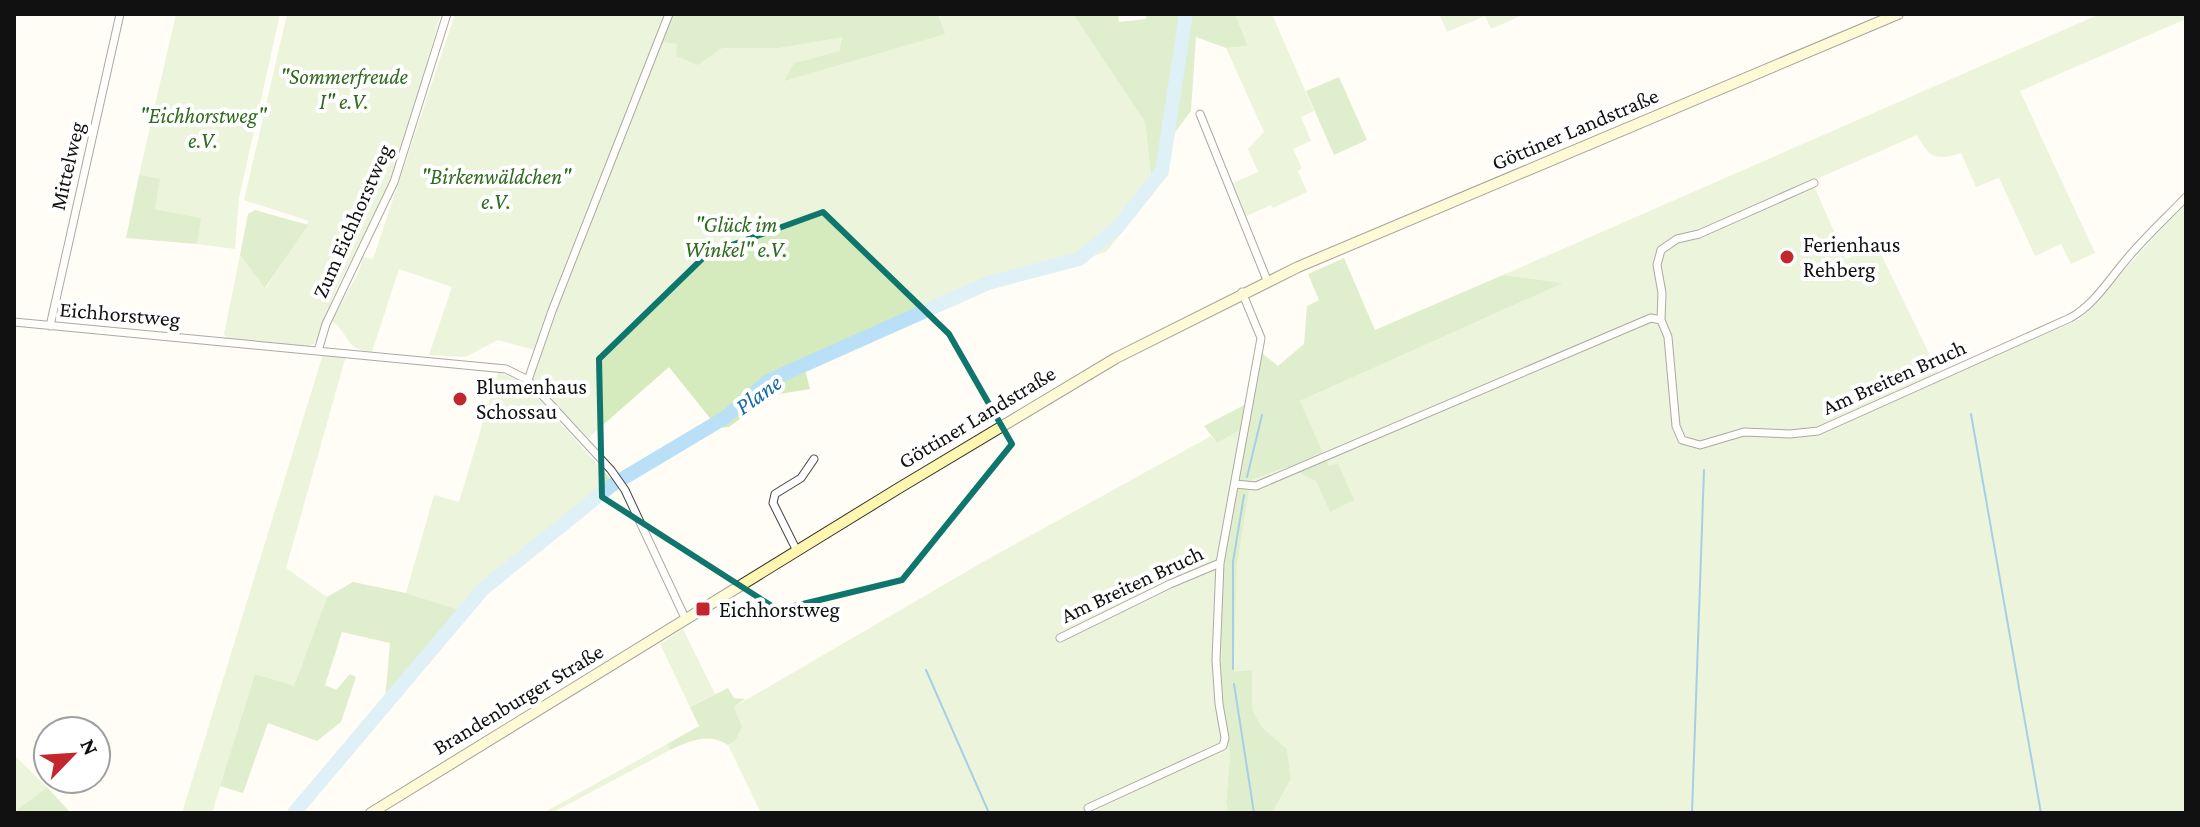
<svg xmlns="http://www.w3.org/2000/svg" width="2200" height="827" font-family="'Crimson Pro',serif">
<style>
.green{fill:#d5ebbd}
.forest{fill:#b9dc9c}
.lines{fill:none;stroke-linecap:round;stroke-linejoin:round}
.stream{stroke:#3f96cf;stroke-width:2}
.river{stroke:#b9e0f7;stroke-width:14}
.street-casing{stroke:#444;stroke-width:9}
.secondary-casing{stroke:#333;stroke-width:12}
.street{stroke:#fff;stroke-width:7}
.secondary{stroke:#fff6b0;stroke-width:10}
.marked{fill:none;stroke:#0f766e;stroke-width:6;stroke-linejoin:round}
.poi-dot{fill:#c4262e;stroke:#fff;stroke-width:3}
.labels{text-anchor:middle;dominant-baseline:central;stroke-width:8;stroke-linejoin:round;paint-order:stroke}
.park-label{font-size:22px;font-style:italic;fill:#2f6b1f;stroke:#fff}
.street-label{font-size:22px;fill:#111;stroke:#fff}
.poi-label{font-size:22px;fill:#111;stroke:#fff;text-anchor:start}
.water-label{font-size:24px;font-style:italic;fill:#1768a6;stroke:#fff}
</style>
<rect width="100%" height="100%" fill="#fffdf5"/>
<path class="green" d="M176 14H280L239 198 235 249 197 244 200 218 155 209 139 175Z
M287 14H441L395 173 337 288 317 339 314 344 309 346 228 340 224 334 240 255 266 288 309 221 244 200Z
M455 14H665L534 350 498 340 465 357 429 355 452 287 399 269 372 352C344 349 351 336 332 321L359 271 363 257 372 259 375 253Z
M938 14H1073L1145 122 1151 175 1163 168 1169 174 1106 252 983 291 899 325 805 370 810 389 773 395 729 427 718 428 669 367 588 438 532 379 556 310 661 42 721 48H780L842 36 839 51 794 63 944 34Z
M1235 14H1272L1314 111 1301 117 1311 141 1293 149 1302 168 1298 171 1307 192 1273 208 1271 205 1246 216 1233 183 1258 172 1248 149 1264 132 1226 48 1248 46Z
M1439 14H1525L1491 29 1485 16 1447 32Z
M2100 14H2186V19L2020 91 2095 253 2071 264 2061 244 2035 256 1999 178 1976 187 1961 153C1936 161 1929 158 1917 135L1812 181 1846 259 1877 246 1939 374 1899 393 1901 398 2080 319 2186 202V813H1272L1291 779 1287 749 1262 727 1252 709V670L1234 673 1237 566 1251 480 1287 467 1316 480 1338 463 1329 467 1300 401 1562 283 1503 275Z
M323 354 346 356 286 568 327 597 294 687 255 674 212 813H182Z
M498 372 523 382 617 486 483 589 466 612 406 593 434 495 459 502Z
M1242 429 1222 563 1221 686 1230 755 1226 803 1228 813H761L728 745 735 741 734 707 988 559 1211 436 1217 443Z
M683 629 715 694 690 707 660 644Z
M667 744 670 750 552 813H543Z
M14 755 47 787 14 812Z"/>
<path class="forest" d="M673 14H938L945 34 784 81 794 63 839 51 842 37 780 48H722L698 65 676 56 677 44 661 42Z
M1073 14H1118L1119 22 1146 19 1147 14H1235L1248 46 1226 48 1196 37 1191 111 1170 139 1163 168 1151 175 1145 122Z
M1339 77 1367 140 1334 155 1306 91Z
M139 175 160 179 155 209 201 218 197 244 126 238Z
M255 210 308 225 265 288 240 255 248 214Z
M1344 258 1375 330 1503 275 1563 283 1300 401 1329 466 1338 463 1354 500 1330 512 1316 481 1287 467 1251 480 1237 566 1234 672 1252 670V709L1262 727 1287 749 1291 779 1272 813H1228L1226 803 1230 755 1221 686 1222 563 1242 429 1217 443 1204 426 1252 401 1262 353 1278 366 1304 344 1307 306 1319 300 1308 274Z
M353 582 406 593 466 612 384 712 390 643 342 632 325 685 336 690 350 674 356 677 341 722 317 741 268 723 243 793 220 786 255 674 294 686 327 597Z
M728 688 734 698 745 699 734 707 742 727 735 741 728 745C707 732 691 741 670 750L667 744 699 726 690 707Z
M47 787 71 813H14V812Z"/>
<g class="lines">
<path class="stream" d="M1971 414 2041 813
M1247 477 1262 415
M1233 669V562L1244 495
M926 670 989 813
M1234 684 1254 813
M1692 813 1704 470"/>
<path class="river" d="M294 813 483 589 612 485 726 417 768 381 988 283 1079 259 1117 228 1162 171 1186 14"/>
<g class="street-casing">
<path id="street" d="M1200 114 1267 280
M1814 183 1699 234 1677 239 1661 250 1657 265 1662 293 1661 320 1668 337 1676 426 1682 440 1700 445 1744 432 1790 434 1818 431 2070 318C2094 305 2108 281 2126 260 2144 238 2166 218 2186 197
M14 322 506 369 528 380 611 470 625 490 686 620
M50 326 120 14
M318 351 326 324 394 182 447 14
M528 380 552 311 669 14
M1235 484 1256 486 1639 323 1651 318 1661 320
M797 551 773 503 775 494 801 478 814 459
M1060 638 1170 584 1220 563
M1088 808 1223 746 1225 738 1219 704 1216 660 1220 563 1261 338 1242 292"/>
</g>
<g class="secondary-casing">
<path id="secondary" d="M371 813 899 488 1116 358 1298 267 1898 14"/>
</g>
<use href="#street" class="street"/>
<use href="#secondary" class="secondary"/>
</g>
<path d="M0 0H2200V827H0ZM823 212 949 334 1012 444 902 580 778 610 602 497 599 359 707 254Z" fill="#fffdf5" fill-opacity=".55" fill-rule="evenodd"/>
<path class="marked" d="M823 212 949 334 1012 444 902 580 778 610 602 497 599 359 707 254Z"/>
<g class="poi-dot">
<circle cx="1787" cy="257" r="8"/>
<circle cx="460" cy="399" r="8"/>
<rect x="695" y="601" width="16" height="16" rx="4"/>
</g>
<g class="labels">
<g class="park-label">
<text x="344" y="76">"Sommerfreude<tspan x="344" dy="25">I" e.V.</tspan></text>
<text x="203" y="115">"Eichhorstweg"<tspan x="203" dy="25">e.V.</tspan></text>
<text x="496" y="176">"Birkenwäldchen"<tspan x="496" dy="25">e.V.</tspan></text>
<text x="736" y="224">"Glück im<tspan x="736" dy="25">Winkel" e.V.</tspan></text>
</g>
<g class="street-label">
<text transform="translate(1575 129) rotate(-23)">Göttiner Landstraße</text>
<text transform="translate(67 166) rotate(-77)">Mittelweg</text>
<text transform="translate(352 221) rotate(-66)">Zum Eichhorstweg</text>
<text transform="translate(120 314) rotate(5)">Eichhorstweg</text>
<text transform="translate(1894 377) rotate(-24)">Am Breiten Bruch</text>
<text transform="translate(977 417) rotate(-31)">Göttiner Landstraße</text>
<text transform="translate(1132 584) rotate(-25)">Am Breiten Bruch</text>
<text transform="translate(518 699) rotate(-31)">Brandenburger Straße</text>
</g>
<g class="poi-label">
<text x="1803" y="244">Ferienhaus<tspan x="1803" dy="25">Rehberg</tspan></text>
<text x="476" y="386">Blumenhaus<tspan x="476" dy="25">Schossau</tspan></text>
<text x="719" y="609">Eichhorstweg</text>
</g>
<g class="water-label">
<text transform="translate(758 394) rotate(-36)">Plane</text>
</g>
</g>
<rect width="2200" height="827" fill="none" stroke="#111111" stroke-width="32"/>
<g transform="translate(72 755) rotate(65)"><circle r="38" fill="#ffffff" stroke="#a0a0a0" stroke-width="2"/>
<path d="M0-6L14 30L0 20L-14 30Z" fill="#c4262e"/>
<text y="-12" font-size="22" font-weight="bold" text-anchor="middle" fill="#111111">N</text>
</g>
</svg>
